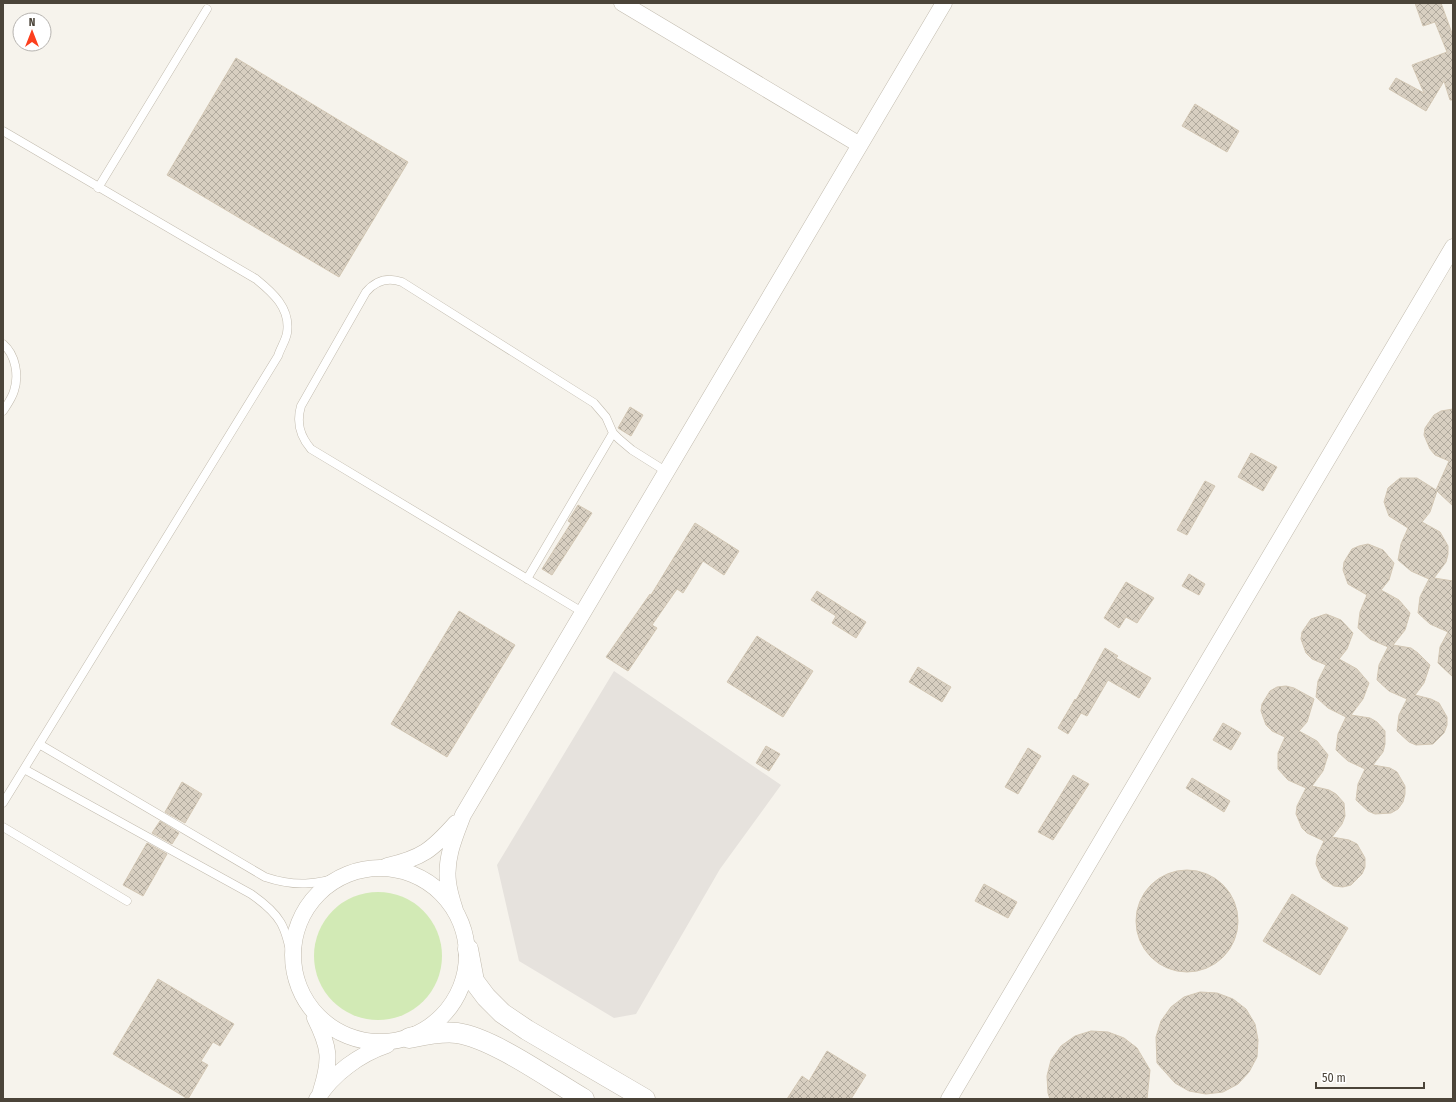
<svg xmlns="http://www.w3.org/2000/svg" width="1456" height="1102" font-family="'Fira Sans Condensed',sans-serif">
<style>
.industrial{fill:#e6e2dd}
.green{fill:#d2eab5}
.building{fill:url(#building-cross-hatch);stroke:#d3c7b4}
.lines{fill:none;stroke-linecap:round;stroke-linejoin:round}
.service-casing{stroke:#c2bbae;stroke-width:9}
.minor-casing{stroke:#c2bbae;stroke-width:17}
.tertiary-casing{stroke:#c2bbae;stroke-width:21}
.service{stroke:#fff;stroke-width:8}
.minor{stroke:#fff;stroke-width:16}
.tertiary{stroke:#fff;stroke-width:20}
</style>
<defs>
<pattern id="building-cross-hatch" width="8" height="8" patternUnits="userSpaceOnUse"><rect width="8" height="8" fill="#d8cfc1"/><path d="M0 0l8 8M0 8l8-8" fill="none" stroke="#b1aa9e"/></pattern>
</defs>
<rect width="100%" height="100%" fill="#f6f3ec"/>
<path class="industrial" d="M614 671 781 785 720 869 636 1014 614 1018 519 961 497 865Z"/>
<path class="green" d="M314 956a64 64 0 1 1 128 0a64 64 0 1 1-128 0Z"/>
<path class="building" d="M1415 3H1441L1453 36V100H1450L1444 81 1426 111 1389 89 1396 78 1424 93 1412 65 1447 52 1435 22 1423 26Z
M236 58 408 162 339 277 167 175Z
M1195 104 1239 131 1227 152 1182 126Z
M630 407 643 415 631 436 618 428Z
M1453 409V506L1437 491 1430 512 1422 522 1440 532 1448 546V554L1446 562 1434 578 1453 581V677L1438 663 1440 647 1448 632 1430 624 1418 613 1420 597 1429 579 1411 571 1398 560 1401 544 1408 528 1389 516 1384 502 1388 488 1400 478H1417L1436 490 1449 461 1435 455 1430 449 1424 435 1425 428 1434 415 1441 411Z
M1251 453 1277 467 1263 491 1238 477Z
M1205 481 1215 486 1187 535 1177 530Z
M578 505 592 513 552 575 542 569 571 523 568 521Z
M695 523 739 551 724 575 703 561 683 593 677 589 652 625 657 628 628 671 606 657 650 594 651 595Z
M1368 544 1383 550 1394 563 1389 580 1381 590 1399 600 1410 613 1405 630 1393 645 1411 648 1418 653 1430 665 1424 683 1415 695 1431 699 1439 703 1447 717V725L1444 733 1433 744 1416 745 1409 742 1397 731 1399 715 1407 699 1389 691 1377 680 1379 665 1388 647 1370 639 1358 628 1360 612 1367 595 1348 584 1343 570 1344 562 1352 549 1359 546Z
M1189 574 1205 584 1199 595 1182 586Z
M1126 582 1154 598 1137 623 1126 617 1119 628 1104 618Z
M817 591 866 622 856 638 832 623 836 616 811 600Z
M459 611 515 645 447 757 391 724Z
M1326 614 1341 620 1353 633 1347 649 1339 659 1357 669 1369 683 1363 699 1351 715 1370 718 1377 722 1385 731V744L1383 752 1373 765 1390 768 1397 772 1405 786V794L1403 802 1398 809 1391 813 1375 814 1368 811 1356 800 1358 784 1365 769 1348 761 1336 750 1338 734 1346 717 1328 708 1316 697 1318 681 1326 665 1312 659 1306 653 1301 639 1302 632 1311 619Z
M757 636 813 671 783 717 727 682Z
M1105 648 1118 656 1116 658 1151 678 1139 698 1108 680 1087 716 1081 713 1068 734 1058 728 1075 699 1076 700Z
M918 667 951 687 942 702 909 682Z
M1286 686 1294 688 1314 699 1307 722 1299 731 1317 741 1328 755 1323 771 1312 786 1329 790 1336 794 1344 803 1345 816 1342 824 1332 837 1349 840 1357 844 1365 858V867L1362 874 1351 885 1343 887 1334 886 1322 878 1316 864 1317 856 1324 841 1307 833 1302 828 1296 814 1297 806 1306 788 1288 780 1278 769V753L1285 737 1272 731 1266 725 1261 711 1262 704 1270 691 1277 687Z
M1223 723 1241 733 1231 750 1213 740Z
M766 746 780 754 769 771 756 763Z
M1028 748 1041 756 1018 794 1005 787Z
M1073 775 1089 784 1053 840 1038 832Z
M1192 778 1230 801 1224 812 1186 788Z
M182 782 202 794 185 823 165 812Z
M160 821 179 833 172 844 152 833Z
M147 843 167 854 143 896 123 885Z
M1136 921a51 51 0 1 1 102 0a51 51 0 1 1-102 0Z
M984 884 1017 902 1008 918 975 901Z
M1292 894 1348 928 1320 975 1263 941Z
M158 979 234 1024 220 1046 213 1042 201 1061 208 1065 188 1099 113 1054Z
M1200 992 1217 993 1233 999 1246 1009 1255 1024 1258 1040 1257 1057 1249 1072 1238 1084 1223 1092 1206 1094 1189 1091 1175 1083 1157 1063 1156 1037 1161 1021 1171 1007 1184 997Z
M1091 1031 1108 1032 1124 1038 1137 1048 1150 1070 1147 1099H1050L1048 1093 1047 1076 1051 1060 1061 1046 1075 1036Z
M827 1051 866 1075 851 1099H787L802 1076 809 1081Z"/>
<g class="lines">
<g class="service-casing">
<path id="service" d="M3 131 256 279C272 292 291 308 287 333 286 340 280 349 278 356L3 803
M98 188 207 9
M3 344C16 355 19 376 14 391 12 398 7 405 3 411
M527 579 613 433
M584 613 311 449C300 436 296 423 301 406L366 292C376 280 388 277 402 282L594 403 606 417 613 433 619 439 632 450 667 472
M39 744 265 877C295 887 316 885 346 875
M24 769 251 894C281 915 286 926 292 961
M3 827 127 901"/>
</g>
<g class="minor-casing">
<path id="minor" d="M622 3 860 145
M387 866C422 858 432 850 456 823
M293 955a87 87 0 1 1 174 0a87 87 0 1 1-174 0Z
M455 910C452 901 449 891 448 882 445 858 455 836 463 815L944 3
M315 1018C330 1048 331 1059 321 1091
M317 1099C332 1074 360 1054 387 1045
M949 1099 1453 247"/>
</g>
<g class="tertiary-casing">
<path id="tertiary" d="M468 949 474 981 486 997 502 1013 527 1030 645 1099
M409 1038C424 1035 441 1031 457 1033 493 1038 551 1080 584 1099"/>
</g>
<use href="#service" class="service"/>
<use href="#minor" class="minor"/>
<use href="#tertiary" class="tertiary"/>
</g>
<rect width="1456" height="1102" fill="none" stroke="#4b4439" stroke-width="8"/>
<g transform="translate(32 32)"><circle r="19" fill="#ffffff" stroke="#b7b4b0"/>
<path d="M0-3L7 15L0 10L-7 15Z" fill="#fc3f1d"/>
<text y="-6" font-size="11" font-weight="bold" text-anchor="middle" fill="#4b4439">N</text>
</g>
<path d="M1316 1082v6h108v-6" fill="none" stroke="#4b4439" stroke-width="2"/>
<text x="1322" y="1082" font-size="12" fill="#4b4439" stroke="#ffffff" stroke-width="3" paint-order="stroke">50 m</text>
</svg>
